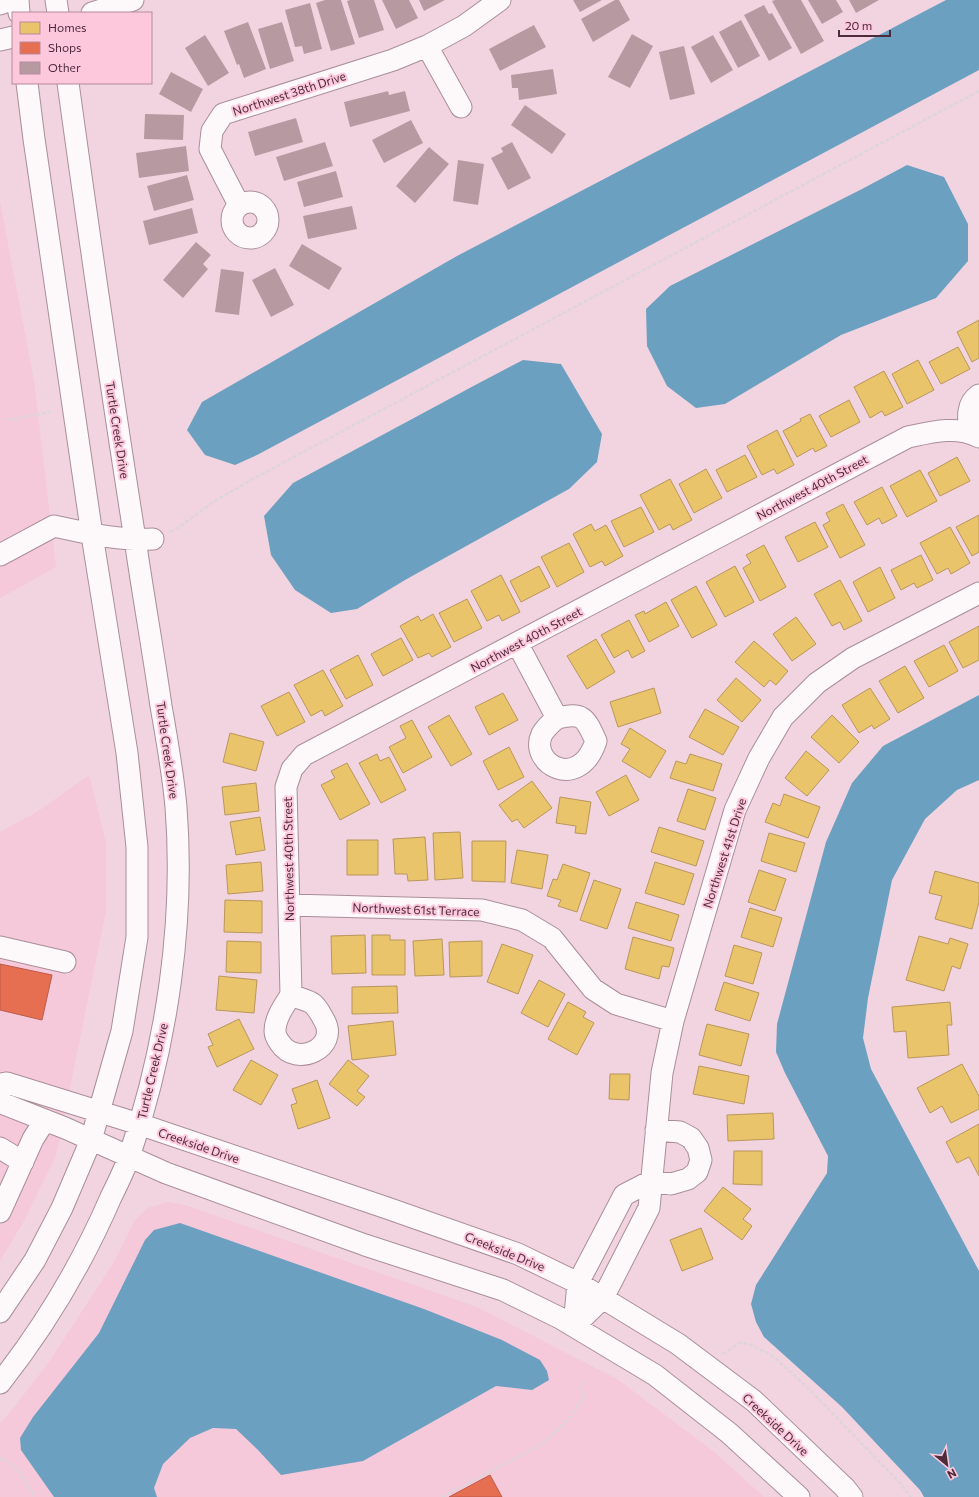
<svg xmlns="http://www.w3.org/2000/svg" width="979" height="1497" font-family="Commissioner,sans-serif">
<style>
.built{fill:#f5c8da}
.water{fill:#6ca0c0}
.homes{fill:#e9c46a;stroke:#ba965c}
.shops{fill:#e76f51;stroke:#b95b4a}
.building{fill:#b79aa1}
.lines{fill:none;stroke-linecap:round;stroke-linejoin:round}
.minor-casing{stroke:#a98e9a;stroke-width:23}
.path{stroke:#ded5d8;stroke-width:2.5;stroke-dasharray:4 2;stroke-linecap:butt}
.minor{stroke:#fdf9fa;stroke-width:21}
.labels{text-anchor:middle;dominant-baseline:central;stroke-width:4;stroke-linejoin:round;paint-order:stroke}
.street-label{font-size:12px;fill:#4d2b3a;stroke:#fdc8dc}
</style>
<rect width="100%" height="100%" fill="#f1d4df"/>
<path class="built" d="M0 202 34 381 56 567 0 598Z
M89 775 106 843V911L56 1156 24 1221 0 1261V832L37 812Z
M168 1202 185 1205 477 1307 617 1379 713 1451 764 1497H0V1423L12 1410 49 1362 114 1262 135 1220 148 1208Z"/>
<path class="water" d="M946 0H979V70L257 455 235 465 205 455 187 430 202 402 457 256Z
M907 165 944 177 968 224V261L936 298 841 335 725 404 696 408 667 386 647 346 646 309 670 286 862 189Z
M523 360 561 364 602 434 597 462 569 489 405 580 357 609 331 613 295 590 271 555 264 516 293 483 479 383Z
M979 695V780L957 790 925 819 892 880 868 998 863 1038 871 1069 979 1271V1497H924L920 1490 842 1407 764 1337 756 1322 751 1304 756 1285 827 1173 828 1156 785 1073 776 1052 777 1024 826 842 852 783 883 746Z
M180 1223 424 1309 502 1340 540 1360 547 1371 549 1380 532 1390 496 1386 363 1461 281 1475 258 1450 236 1429 213 1428 190 1438 163 1464 154 1488 157 1497H54L21 1450 20 1438 33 1417 99 1333 145 1240 154 1230Z"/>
<path class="homes" d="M979 320V358L972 362 957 332Z
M958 347 970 369 941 384 929 362Z
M918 360 934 390 907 404 892 374Z
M884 371 903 407 885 416 882 411 870 418 854 387Z
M849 400 860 422 831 437 819 416Z
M810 414 827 446 815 452 813 448 797 457 783 431 801 421 800 419Z
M777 430 794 465 777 474 774 469 762 475 747 446Z
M745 455 757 477 727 492 716 470Z
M957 457 970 481 940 496 928 473Z
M706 469 722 498 694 513 679 484Z
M920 470 937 501 907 517 890 486Z
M670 479 692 520 673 530 670 524 659 530 640 495Z
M882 487 897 516 882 524 879 518 867 525 854 502Z
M843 504 865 545 840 558 823 525 830 521 826 513Z
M641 507 654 532 624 547 611 521Z
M979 515V552L972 556 956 527Z
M815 522 828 547 798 562 785 537Z
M591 524 595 531 606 525 623 556 605 566 602 561 590 567 573 534Z
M950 527 970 563 951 574 948 568 937 574 920 543Z
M569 543 584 572 557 587 541 557Z
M764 545 786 587 760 601 743 568 751 563 746 555Z
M921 555 933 580 917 588 914 583 901 590 891 570Z
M539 566 550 587 521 602 510 581Z
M735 566 754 602 725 617 706 582Z
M880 567 895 598 868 612 853 582Z
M501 575 520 612 502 621 499 615 487 621 471 591Z
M840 580 862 621 844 630 840 622 832 626 814 594Z
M696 586 717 625 692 638 671 600Z
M467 599 482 628 454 642 439 613Z
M666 602 679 626 649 642 635 615 644 611 645 614Z
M433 614 451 647 432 657 429 653 418 658 400 626 418 616 421 621Z
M796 617 816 644 792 661 773 634Z
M629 620 645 651 632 658 628 650 614 658 601 635Z
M979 626V660L963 668 949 642Z
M401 638 413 660 383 676 371 654Z
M596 639 615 672 587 689 567 656Z
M754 641 788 671 776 685 770 680 764 687 735 662Z
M944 645 958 671 929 687 914 661Z
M358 655 373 685 346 699 330 670Z
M905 666 924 698 898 713 879 681Z
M323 670 343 706 325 716 322 710 311 716 294 685Z
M736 678 761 700 742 722 717 700Z
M654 688 661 713 618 727 610 702Z
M870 688 890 719 874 729 872 725 859 733 842 705Z
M289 692 305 722 277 736 261 706Z
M503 693 518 720 489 735 475 707Z
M705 709 739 727 723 755 689 737Z
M449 715 472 754 451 766 428 727Z
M832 715 859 742 839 763 811 737Z
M412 720 432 757 403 773 389 747 406 738 400 726Z
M630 728 666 751 650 778 622 761 630 749 621 744Z
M230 733 264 742 256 771 223 762Z
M509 747 524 777 498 790 483 761Z
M806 751 829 770 807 796 785 778Z
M377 754 380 761 389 757 406 790 381 803 359 763Z
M690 754 722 764 713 791 670 778 676 761 686 764Z
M347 763 370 804 340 820 321 785 335 778 331 771Z
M626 775 639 800 609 816 596 792Z
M532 781 552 808 524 828 517 819 512 822 499 805Z
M256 783 259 811 225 815 222 787Z
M688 789 716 798 705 830 677 821Z
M784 794 820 807 808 838 765 822 773 803 780 806Z
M560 797 591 802 586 834 575 833 576 826 556 823Z
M260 817 265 850 236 855 230 822Z
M659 827 704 841 696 866 651 852Z
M460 832 463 878 435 880 433 833Z
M769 833 805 843 796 872 761 861Z
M425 837 428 880 408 881 407 874H395L393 839Z
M347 840H378V875H347Z
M472 841H506L505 882 472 881Z
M517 850 548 855 542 889 511 883Z
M261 862 263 891 228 894 226 865Z
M655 862 694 874 684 905 645 893Z
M563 864 590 873 577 912 558 906 561 900 547 896 553 879 557 880Z
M759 870 786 879 775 911 748 902Z
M935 871 979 883V902L972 929 935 919 942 896 929 893Z
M594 880 621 889 607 929 580 920Z
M225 900 262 901V933L224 932Z
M636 902 679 915 671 941 628 928Z
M750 908 782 918 773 947 741 937Z
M365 935 366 973 332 974 331 936Z
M372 935H390V940H405V975H372Z
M919 936 948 944 950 938 968 944 960 969 952 966 944 991 906 980Z
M633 937 674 948 669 967 662 966 659 979 625 969Z
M442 939 444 975 415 976 413 941Z
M227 941 261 942V973L226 972Z
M482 941V976L450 977 449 942Z
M502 944 533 955 518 994 487 982Z
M734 945 762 953 753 984 725 976Z
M219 976 257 980 254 1013 216 1010Z
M539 980 565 994 548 1027 521 1013Z
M724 982 759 993 750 1021 715 1010Z
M397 986 398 1013 352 1014V987Z
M568 1002 586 1012 583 1017 594 1023 577 1055 548 1039Z
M950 1002 952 1025H947L949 1055 908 1058 906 1031 894 1032 892 1007Z
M239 1019 254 1049 217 1067 208 1047 213 1045 208 1034Z
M393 1021 396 1055 352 1060 348 1026Z
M707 1024 749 1034 741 1066 699 1055Z
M251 1060 278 1075 261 1105 233 1090Z
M348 1060 369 1076 357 1091 365 1097 357 1106 329 1084Z
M962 1064 979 1096V1109L951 1123 942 1106 930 1113 917 1088Z
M699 1066 749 1076 744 1104 693 1094Z
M610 1074H630L629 1100 609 1099Z
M317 1080 330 1118 298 1129 291 1105 297 1103 292 1089Z
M773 1113 774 1139 728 1141 727 1115Z
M979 1124V1176L969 1157 957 1163 946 1142Z
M734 1151H762V1185L733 1184Z
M723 1187 751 1209 743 1219 752 1226 742 1240 704 1211Z
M701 1228 713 1259 682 1271 670 1240Z"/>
<path class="shops" d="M0 964 52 975 42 1020 0 1010Z
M490 1475 502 1497H449Z"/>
<path class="building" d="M325 0H341L355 44 331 51 316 3Z
M350 0H374L384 30 359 38 347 1Z
M382 0H409L418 18 396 29Z
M419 0H445L424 11Z
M573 0H602L580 12Z
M615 0H619L630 20 593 42 581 19Z
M775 0H801L824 41 801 54 772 1Z
M808 0H836L843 12 822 24Z
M849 0H879L856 13Z
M310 3 322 49 304 54 302 46 295 47 285 10Z
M764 5 769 14 772 13 792 48 769 61 744 15Z
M741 20 760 56 738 68 719 32Z
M248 22 266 69 244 78 239 64 237 65 224 31Z
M282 22 294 61 270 69 258 29Z
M534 25 546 47 500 71 489 49Z
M632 34 653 46 630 88 608 77Z
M205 35 229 73 208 86 185 48Z
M713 35 733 70 711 83 691 47Z
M684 46 695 94 670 100 659 52Z
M553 69 557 94 519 100 518 88H512L511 75Z
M171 72 203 89 191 112 159 94Z
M388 91 389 95 405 91 410 111 350 127 344 102Z
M525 105 566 134 552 154 511 125Z
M145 114 184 115 183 140 144 139Z
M296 118 303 142 255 156 248 132Z
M411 120 423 143 384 163 372 140Z
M325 142 333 166 284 181 276 157Z
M512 142 531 178 508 190 491 158 503 152 501 148Z
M186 146 189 171 139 178 136 153Z
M429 147 449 164 415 203 396 186Z
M458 160 484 164 478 205 453 201Z
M336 171 343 197 304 207 297 182Z
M187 175 194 200 154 211 147 186Z
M352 206 357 229 308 239 303 216Z
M192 208 198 233 149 245 143 221Z
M196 242 211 255 203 264 208 269 183 298 163 280Z
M302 244 342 268 329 290 289 266Z
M275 268 294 305 271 317 252 280Z
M221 269 244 272 239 315 215 312Z"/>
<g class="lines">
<g class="minor-casing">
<path id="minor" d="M18 0 19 13
M56 0 58 13
M0 4 11 0
M92 13 133 0
M0 40 13 37
M427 46 461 107
M232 220a18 18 0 1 1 36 0a18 18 0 1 1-36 0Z
M239 205 210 149 212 131 223 114 393 60 427 46 464 26 500 0
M970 432C968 419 966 404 979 395
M0 555 54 526C87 533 119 541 153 539
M517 643 557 718C551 723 546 727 542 734 528 763 579 793 596 741 585 717 583 712 557 718
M289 905 482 910 522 920 552 938 593 989 616 1004 673 1021
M0 947 65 962
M291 995C297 998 308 1000 313 1004 318 1008 321 1015 324 1020 340 1048 296 1068 280 1043 277 1039 275 1036 275 1031 275 1018 284 1006 291 995L286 787 292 769 304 755 908 437C931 432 957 425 979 437
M0 1084 7 1083 139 1124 387 1208 518 1254 578 1283 678 1344 754 1401 845 1488 852 1497
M0 1100 4 1104 65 1128 166 1173 365 1245 503 1290 560 1318 655 1375 729 1433 799 1497
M0 1148 23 1162
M0 1212 33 1139 45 1120
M0 1312 35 1260 62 1208 91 1140 122 1031 137 937V847L127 753 92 535 34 139 27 83
M574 1326 603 1298 649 1208 662 1073 673 1021 735 810 759 758 783 717 817 683 853 658 979 593
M574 1326 578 1283 624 1195 651 1181 671 1184 688 1179 697 1172 701 1160 698 1148 691 1138 680 1132 656 1130
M0 1383C45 1326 82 1264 111 1197 118 1183 125 1169 130 1154 167 1044 185 922 176 807 173 773 167 740 161 706 153 650 143 595 135 539 111 387 89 235 68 83"/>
</g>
<path class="path" d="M7 420 51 412
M170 532 182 525 213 502 251 480 979 91
M723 1354 741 1342 751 1345 773 1356 809 1389 900 1483 911 1497
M0 1460 2 1458C18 1465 26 1482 35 1497
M442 1497 540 1445 562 1426 586 1395 580 1387 584 1380"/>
<use href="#minor" class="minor"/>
</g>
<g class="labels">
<g class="street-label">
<text transform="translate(289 93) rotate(-18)">Northwest 38th Drive</text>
<text transform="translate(118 430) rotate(81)">Turtle Creek Drive</text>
<text transform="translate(812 487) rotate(-28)">Northwest 40th Street</text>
<text transform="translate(526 639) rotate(-28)">Northwest 40th Street</text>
<text transform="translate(168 750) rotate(82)">Turtle Creek Drive</text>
<text transform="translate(724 853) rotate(-72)">Northwest 41st Drive</text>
<text transform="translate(288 859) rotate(-91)">Northwest 40th Street</text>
<text transform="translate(416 909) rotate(2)">Northwest 61st Terrace</text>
<text transform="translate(152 1071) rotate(-77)">Turtle Creek Drive</text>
<text transform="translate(199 1145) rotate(19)">Creekside Drive</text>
<text transform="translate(505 1251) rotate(22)">Creekside Drive</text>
<text transform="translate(776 1424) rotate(43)">Creekside Drive</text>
</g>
</g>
<rect x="12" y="12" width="140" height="72" fill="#fdc8dc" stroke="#b7899b"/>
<rect x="20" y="22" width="20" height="12" fill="#e9c46a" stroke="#b7899b"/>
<text x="48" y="32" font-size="12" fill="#4d2b3a">Homes</text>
<rect x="20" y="42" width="20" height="12" fill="#e76f51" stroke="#b7899b"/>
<text x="48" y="52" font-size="12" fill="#4d2b3a">Shops</text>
<rect x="20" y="62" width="20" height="12" fill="#b79aa1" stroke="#b7899b"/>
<text x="48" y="72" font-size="12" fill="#4d2b3a">Other</text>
<g transform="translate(947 1465) rotate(151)" stroke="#fdc8dc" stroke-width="3" paint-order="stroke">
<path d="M0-3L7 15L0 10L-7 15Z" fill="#4d2b3a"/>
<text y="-6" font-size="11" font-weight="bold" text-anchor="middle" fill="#4d2b3a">N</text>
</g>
<path d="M839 30v6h51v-6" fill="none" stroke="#4d2b3a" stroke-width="2"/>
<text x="845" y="30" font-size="12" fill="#4d2b3a" stroke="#fdc8dc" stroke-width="3" paint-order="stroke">20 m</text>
</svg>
